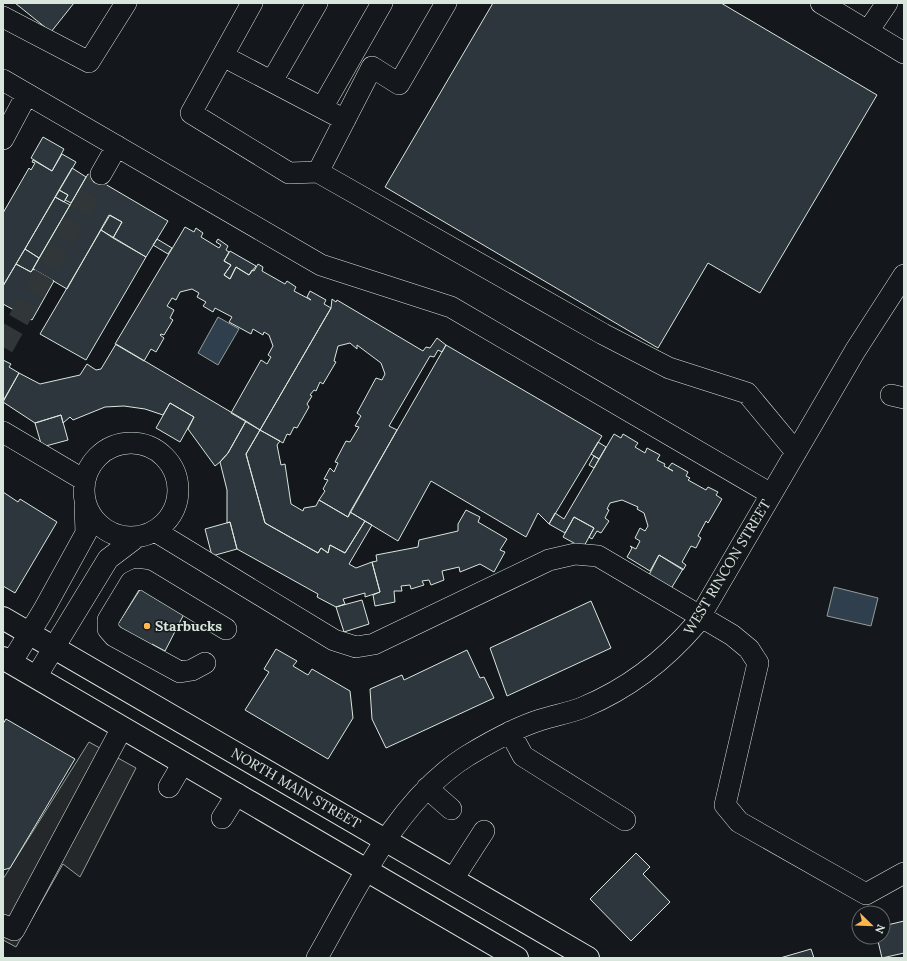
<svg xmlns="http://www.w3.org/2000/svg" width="907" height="961" font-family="Lora,serif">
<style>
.parking{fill:#24282b;stroke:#939e99}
.water{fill:#2f3f4d;stroke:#939e99}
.building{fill:#2c363c;stroke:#d8e6dc}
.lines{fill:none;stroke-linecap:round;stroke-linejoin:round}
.minor-tunnel{stroke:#313739;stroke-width:21;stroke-dasharray:21 10;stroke-linecap:butt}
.minor-casing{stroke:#d8e6dc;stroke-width:22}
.major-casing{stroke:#d8e6dc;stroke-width:24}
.minor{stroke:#14181c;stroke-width:21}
.major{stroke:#14181c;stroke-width:22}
.poi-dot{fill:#ffb74d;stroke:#14181c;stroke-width:1.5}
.labels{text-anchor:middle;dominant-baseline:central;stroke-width:3;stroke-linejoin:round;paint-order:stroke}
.street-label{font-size:14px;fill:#d8e6dc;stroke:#14181c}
.poi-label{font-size:14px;font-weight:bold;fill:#d8e6dc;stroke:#14181c;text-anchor:start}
</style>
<rect width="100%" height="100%" fill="#14181c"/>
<path class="parking" d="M89 742 136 768 80 877 63 864 16 947 3 940V879Z"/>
<path class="water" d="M218 317 239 329 218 365 198 353Z
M834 587 878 598 871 626 827 616Z"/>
<path class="building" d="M15 3H74L51 32Z
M493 3H721L877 95 760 293 708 263 658 348 385 187Z
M43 137 64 149 52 171 31 158Z
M62 154 76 162 3 286V213L29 168 31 170 35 163 32 162 33 160 52 171Z
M72 168 86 177 71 203 65 200 68 195 59 190Z
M88 174 168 221 146 257 113 238 122 222 109 215 67 289 33 269Z
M59 190 68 195 64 202 55 197Z
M55 197 70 205 39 258 25 249Z
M110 215 122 222 113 238 101 230Z
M185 227 194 232 196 228 203 233 201 237 219 248 221 245 216 242 218 239 228 246 226 250 229 252 224 261 231 265 224 275 230 279 236 267 249 275 252 270 254 271 258 264 263 267 262 271 285 284 287 281 296 287 294 291 311 300 307 297 310 291 326 300 324 304 331 308 260 430 231 413 261 360 267 364 271 357 268 355 273 346 269 335 264 332 263 335 253 329 251 334 229 322 232 317 215 308 213 312 203 306 206 302 197 297 199 293 192 289 180 292 176 300 172 298 167 306 174 310 170 318 173 320 164 335 161 334 160 335 164 338 156 352 151 349 144 361 115 344Z
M101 230 146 257 86 360 40 334Z
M157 239 172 248 168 254 153 245Z
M25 249 39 258 31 272 16 264Z
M230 251 256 266 249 275 236 267 230 279 224 275 231 265 224 261Z
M16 264 31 272 33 269 54 281 32 320 3 304V286Z
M332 299 336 302 337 300 423 351 426 347 430 348 437 338 446 345 442 352 438 350 434 357 430 356 389 426 397 430 348 517 319 500 325 491 323 489 328 480 324 479 330 468 334 472 338 463 335 462 346 441 350 442 359 427 355 426 361 416 357 413 362 404 376 378 382 380 385 374 381 363 357 345V349L350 343 338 346 334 361 336 362 323 384 320 382 316 391 314 390 310 395 312 396 307 404 309 407 297 428 294 427 290 435 287 434 283 443 260 430 331 308Z
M116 344 246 421 228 453 220 462 215 466 188 429 194 417 170 403 163 415 145 409 124 406 105 407 73 420 70 417 63 423 61 415 35 423 3 402 19 373 40 384 80 375 87 364 96 370 101 369Z
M446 345 602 436 549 524 538 513 526 537 431 481 398 541 350 512Z
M3 360 11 364 9 367 19 373 3 401Z
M170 403 194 417 180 442 156 428Z
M61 415 68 440 42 447 35 423Z
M246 421 260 430 246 454 265 523 318 553 321 548 328 553 330 545 345 553 365 521 372 525 349 564 356 568 372 562 380 592 365 597V593L343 599 345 604 336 607 317 597 318 594 237 549 230 522 227 523V490L220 462 228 453Z
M260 430 280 441 277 445 281 465 285 464 291 504 303 511 304 508 316 506 319 500 348 517 350 512 365 521 345 553 330 545 328 553 321 548 318 553 265 523 246 454Z
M614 434 621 438 623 434 638 443 635 447 645 453 647 448 660 455 657 460 665 464 664 466 673 471 668 468 672 463 688 472 686 476 690 478 688 480 706 490 708 487 718 492 716 495 722 499 708 523 706 521 698 536 701 538 696 548 691 546 682 562 686 565 683 570 659 555 650 571 627 557 632 548 630 546 636 549 640 541 635 538 640 528 645 531 648 526 644 513 637 509 638 507 622 500 610 503 607 509 609 510 605 518 609 521 601 533 597 531 592 539 589 537 594 528 574 517 565 533 549 524 555 513 564 519Z
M598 442 606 447 599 459 591 454Z
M594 456 599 459 594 468 589 465Z
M3 492 18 502 20 499 57 522 15 593 3 586Z
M466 510 480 517 478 522 507 539 500 550 505 552 494 572 480 564 460 572 459 567 442 571 444 580 431 585 429 580 422 581 424 585 411 589 410 585 401 586 402 591H394L395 602 375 606 373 595 380 592 372 562 377 561 376 555 418 547 419 540 458 531V524Z
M574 517 594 528 583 548 563 537Z
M230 522 237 549 212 556 205 529Z
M659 555 683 569 669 592 647 579Z
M141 588 184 614 165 651 152 644 143 658 109 638Z
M362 600 369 624 344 632 336 607Z
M591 601 611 648 507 696 490 648Z
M276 649 297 661 293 666 308 675 312 669 350 691 353 718 328 759 245 710 269 672 264 669Z
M467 650 480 678 484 677 494 698 386 748 372 719 370 689 402 675 404 680Z
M6 719 75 759 10 868 3 870V724Z
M636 853 650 867 643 874 670 902 631 941 590 899Z
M904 921V953L882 958 877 937H883V926Z
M811 949 814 958H780Z"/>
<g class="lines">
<path class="minor-tunnel" d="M3 347 101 174"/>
<g class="minor-casing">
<path id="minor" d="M252 3 191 113 289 173 318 172 603 334 669 368 747 393 796 452
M821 3 904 53
M3 17 89 62 126 3
M868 31 887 3
M223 56 345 120
M3 80 321 265 451 307 771 494
M272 81 317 3
M322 108 382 3
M3 139 27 94
M318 172 372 67 399 84 446 3
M101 174 117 146
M891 395 904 398
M3 432 84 480
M84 490a47 47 0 1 1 94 0a47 47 0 1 1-94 0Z
M155 531 334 640 356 647 374 644 549 560 575 554 598 556 732 635 749 649 758 663 725 805 739 822 866 894 904 873
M11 663 43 611 86 533 85 505
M205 663 192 670 180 672 114 636 108 629V620L131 582 137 579 145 580 226 629
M36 677 108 559 137 537
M510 732 523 756 625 820
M169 787 183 763
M427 788 451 809
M222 818 237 794
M453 879 484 831
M3 925 14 930 122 728
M317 958C357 888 397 800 467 756 490 742 515 728 540 720 555 715 570 713 584 707 627 689 664 661 695 625L855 351 904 275"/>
</g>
<g class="major-casing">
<path id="major" d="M3 618 588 958
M3 658 517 958"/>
</g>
<use href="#minor" class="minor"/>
<use href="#major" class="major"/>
</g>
<circle class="poi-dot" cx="147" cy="626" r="4"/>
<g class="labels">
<g class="street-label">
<text transform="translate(727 567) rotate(-59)">WEST RINCON STREET</text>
<text transform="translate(296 788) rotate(30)">NORTH MAIN STREET</text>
</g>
<g class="poi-label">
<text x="155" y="626">Starbucks</text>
</g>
</g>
<rect width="907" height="961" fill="none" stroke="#d8e6dc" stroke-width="8"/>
<g transform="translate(871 925) rotate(113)"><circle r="19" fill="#14181c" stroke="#626a69"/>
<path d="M0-3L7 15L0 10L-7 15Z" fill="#ffb74d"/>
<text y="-6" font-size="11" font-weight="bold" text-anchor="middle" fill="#d8e6dc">N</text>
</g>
</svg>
